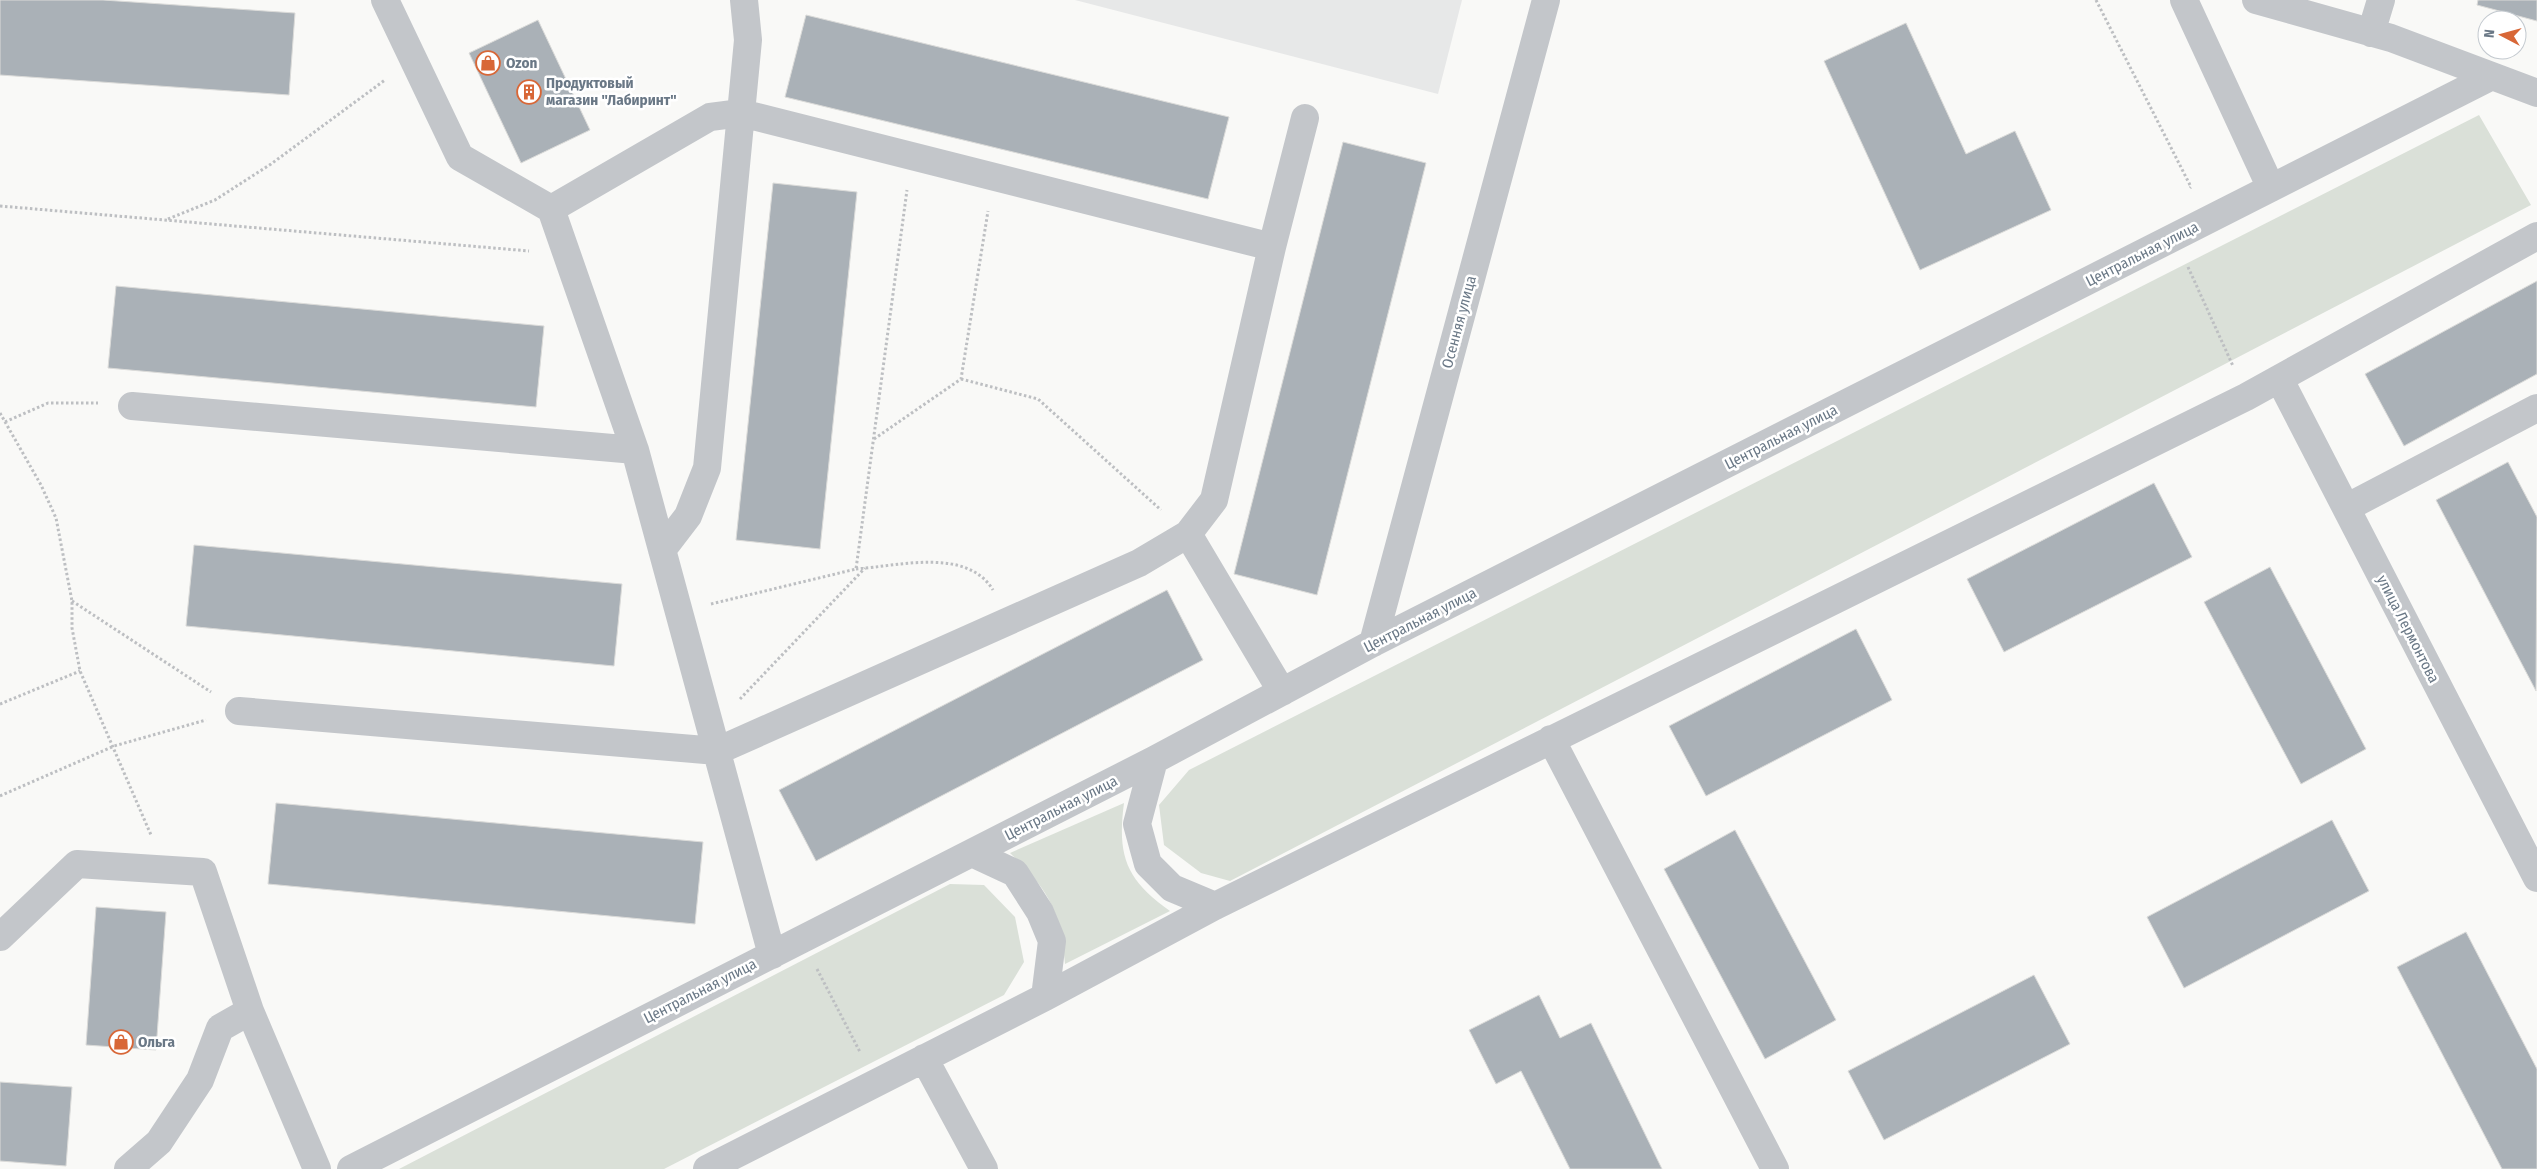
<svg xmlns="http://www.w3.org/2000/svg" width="2537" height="1169" font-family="'Fira Sans Condensed',sans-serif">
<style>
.built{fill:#e7e8e8}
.green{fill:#dae0d8}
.building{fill:#aab1b7;stroke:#dbdbd9}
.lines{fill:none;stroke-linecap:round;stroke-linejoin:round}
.path{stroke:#bdbfc2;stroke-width:3;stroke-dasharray:2.5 2.5;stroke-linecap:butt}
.minor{stroke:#c3c6ca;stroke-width:28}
.labels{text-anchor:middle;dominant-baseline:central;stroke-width:5;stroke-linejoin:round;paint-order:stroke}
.poi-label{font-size:15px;font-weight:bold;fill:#6a7886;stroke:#fff;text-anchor:start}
.street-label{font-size:15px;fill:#6a7886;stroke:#fff}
</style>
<rect width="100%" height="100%" fill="#f9f9f7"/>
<path class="built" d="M1075 0H1462L1438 94Z"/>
<path class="green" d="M2479 115 2531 205 1230 881 1201 873 1164 845 1159 805 1189 770Z
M1124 803C1117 856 1126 880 1170 911L1065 964C1061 911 1048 889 1010 853Z
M950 884 984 885 1015 917 1024 962 1004 995 664 1169H399Z"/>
<path class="building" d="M0 0H103L295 13 289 95 0 75Z
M2478 0H2537V21L2477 5Z
M806 15 1229 117 1208 199 785 97Z
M538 20 590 130 521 163 469 53Z
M1906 23 1966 154 2015 131 2051 210 1920 270 1824 61Z
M1343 142 1426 163 1317 595 1234 574Z
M773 183 857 192 820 549 736 540Z
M2537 281V374L2404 446 2365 374Z
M116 286 544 326 536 407 108 368Z
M2508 462 2537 517 2536 691 2436 500Z
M2154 483 2192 557 2004 652 1967 579Z
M194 545 622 584 614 666 186 626Z
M2270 567 2366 749 2301 784 2204 602Z
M1167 590 1203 660 816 861 779 790Z
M1856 629 1892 700 1706 796 1669 726Z
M276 803 703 842 695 924 268 884Z
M2332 820 2369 891 2184 988 2147 917Z
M1735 830 1836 1020 1765 1059 1664 869Z
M96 907 166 912 156 1050 86 1045Z
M2466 932 2537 1069V1169H2502L2397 967Z
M2034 975 2070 1044 1884 1140 1848 1071Z
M1539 995 1560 1038 1591 1023 1662 1169H1570L1521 1071 1496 1084 1469 1030Z
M0 1082 72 1087 66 1166 0 1161Z"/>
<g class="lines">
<path class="path" d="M2096 0 2191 187 2190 188
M0 206 529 251
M168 219 215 200 271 164 385 80
M2188 267 2233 366
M961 379 1038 399 1161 510
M0 413 41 485 56 518 72 601V628L80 671 151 835
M5 422 48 403H98
M874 439 961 379 988 211
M856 569C898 566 967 547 993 590
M72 601 211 692
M711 604 856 569 907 190
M740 699 865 568
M0 704 80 671
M0 796 114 746 206 720
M817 969 860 1052"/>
<path class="minor" d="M385 0 460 157 551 209 635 450 772 955
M2184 0 2271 188
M2256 0 2391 38 2537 93
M2371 33 2381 0
M1272 247 1305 118
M2280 380 2537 878
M132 406 635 450
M2346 508 2537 408
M1188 534 1282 692
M662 550 688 516 707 468 748 40 744 0
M1373 643 1546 0
M239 711 717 751 1139 563 1188 534 1214 500 1272 247 741 113 710 117 551 209
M1551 739 1775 1169
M1154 760 1137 824 1148 864 1172 888 1215 906
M972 853 1015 873 1040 912 1052 941 1045 997
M0 937 77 864 203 872 250 1011 317 1169
M924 1058 984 1169
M128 1169 159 1142 200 1080 220 1028 250 1011
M351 1169 1154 760 1373 643 2492 76
M707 1169 1045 997 1215 906 2246 397 2537 236"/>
</g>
<defs>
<g id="shop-ring" transform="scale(1.25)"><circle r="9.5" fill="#fff" stroke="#d86737" stroke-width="1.5"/><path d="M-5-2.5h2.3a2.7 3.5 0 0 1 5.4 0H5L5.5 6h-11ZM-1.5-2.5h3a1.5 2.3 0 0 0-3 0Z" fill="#d86737"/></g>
<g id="building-ring" transform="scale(1.25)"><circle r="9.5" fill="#fff" stroke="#d86737" stroke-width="1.5"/><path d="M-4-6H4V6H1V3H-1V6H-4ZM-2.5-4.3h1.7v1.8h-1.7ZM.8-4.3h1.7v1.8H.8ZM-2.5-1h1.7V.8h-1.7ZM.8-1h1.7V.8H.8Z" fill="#d86737"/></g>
</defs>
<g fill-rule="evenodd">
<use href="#shop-ring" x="488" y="63"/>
<use href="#building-ring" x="529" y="92"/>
<use href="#shop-ring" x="121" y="1042"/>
</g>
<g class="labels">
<g class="poi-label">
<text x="506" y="63">Ozon</text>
<text x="546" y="83">Продуктовый<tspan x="546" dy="17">магазин "Лабиринт"</tspan></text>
<text x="138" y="1042">Ольга</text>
</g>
<g class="street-label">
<text transform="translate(2142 254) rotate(-27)">Центральная улица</text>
<text transform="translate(1459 322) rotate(-75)">Осенняя улица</text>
<text transform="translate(1781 437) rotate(-27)">Центральная улица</text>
<text transform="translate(1420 620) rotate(-27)">Центральная улица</text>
<text transform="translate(2408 629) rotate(63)">улица Лермонтова</text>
<text transform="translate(1061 808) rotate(-27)">Центральная улица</text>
<text transform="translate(700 991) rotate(-27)">Центральная улица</text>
</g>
</g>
<g transform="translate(2502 35) rotate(276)"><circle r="24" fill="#ffffff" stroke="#c3c9cf"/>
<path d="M0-4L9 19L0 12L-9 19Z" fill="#d86737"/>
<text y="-8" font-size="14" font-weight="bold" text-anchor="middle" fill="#6a7886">N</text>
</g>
</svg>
